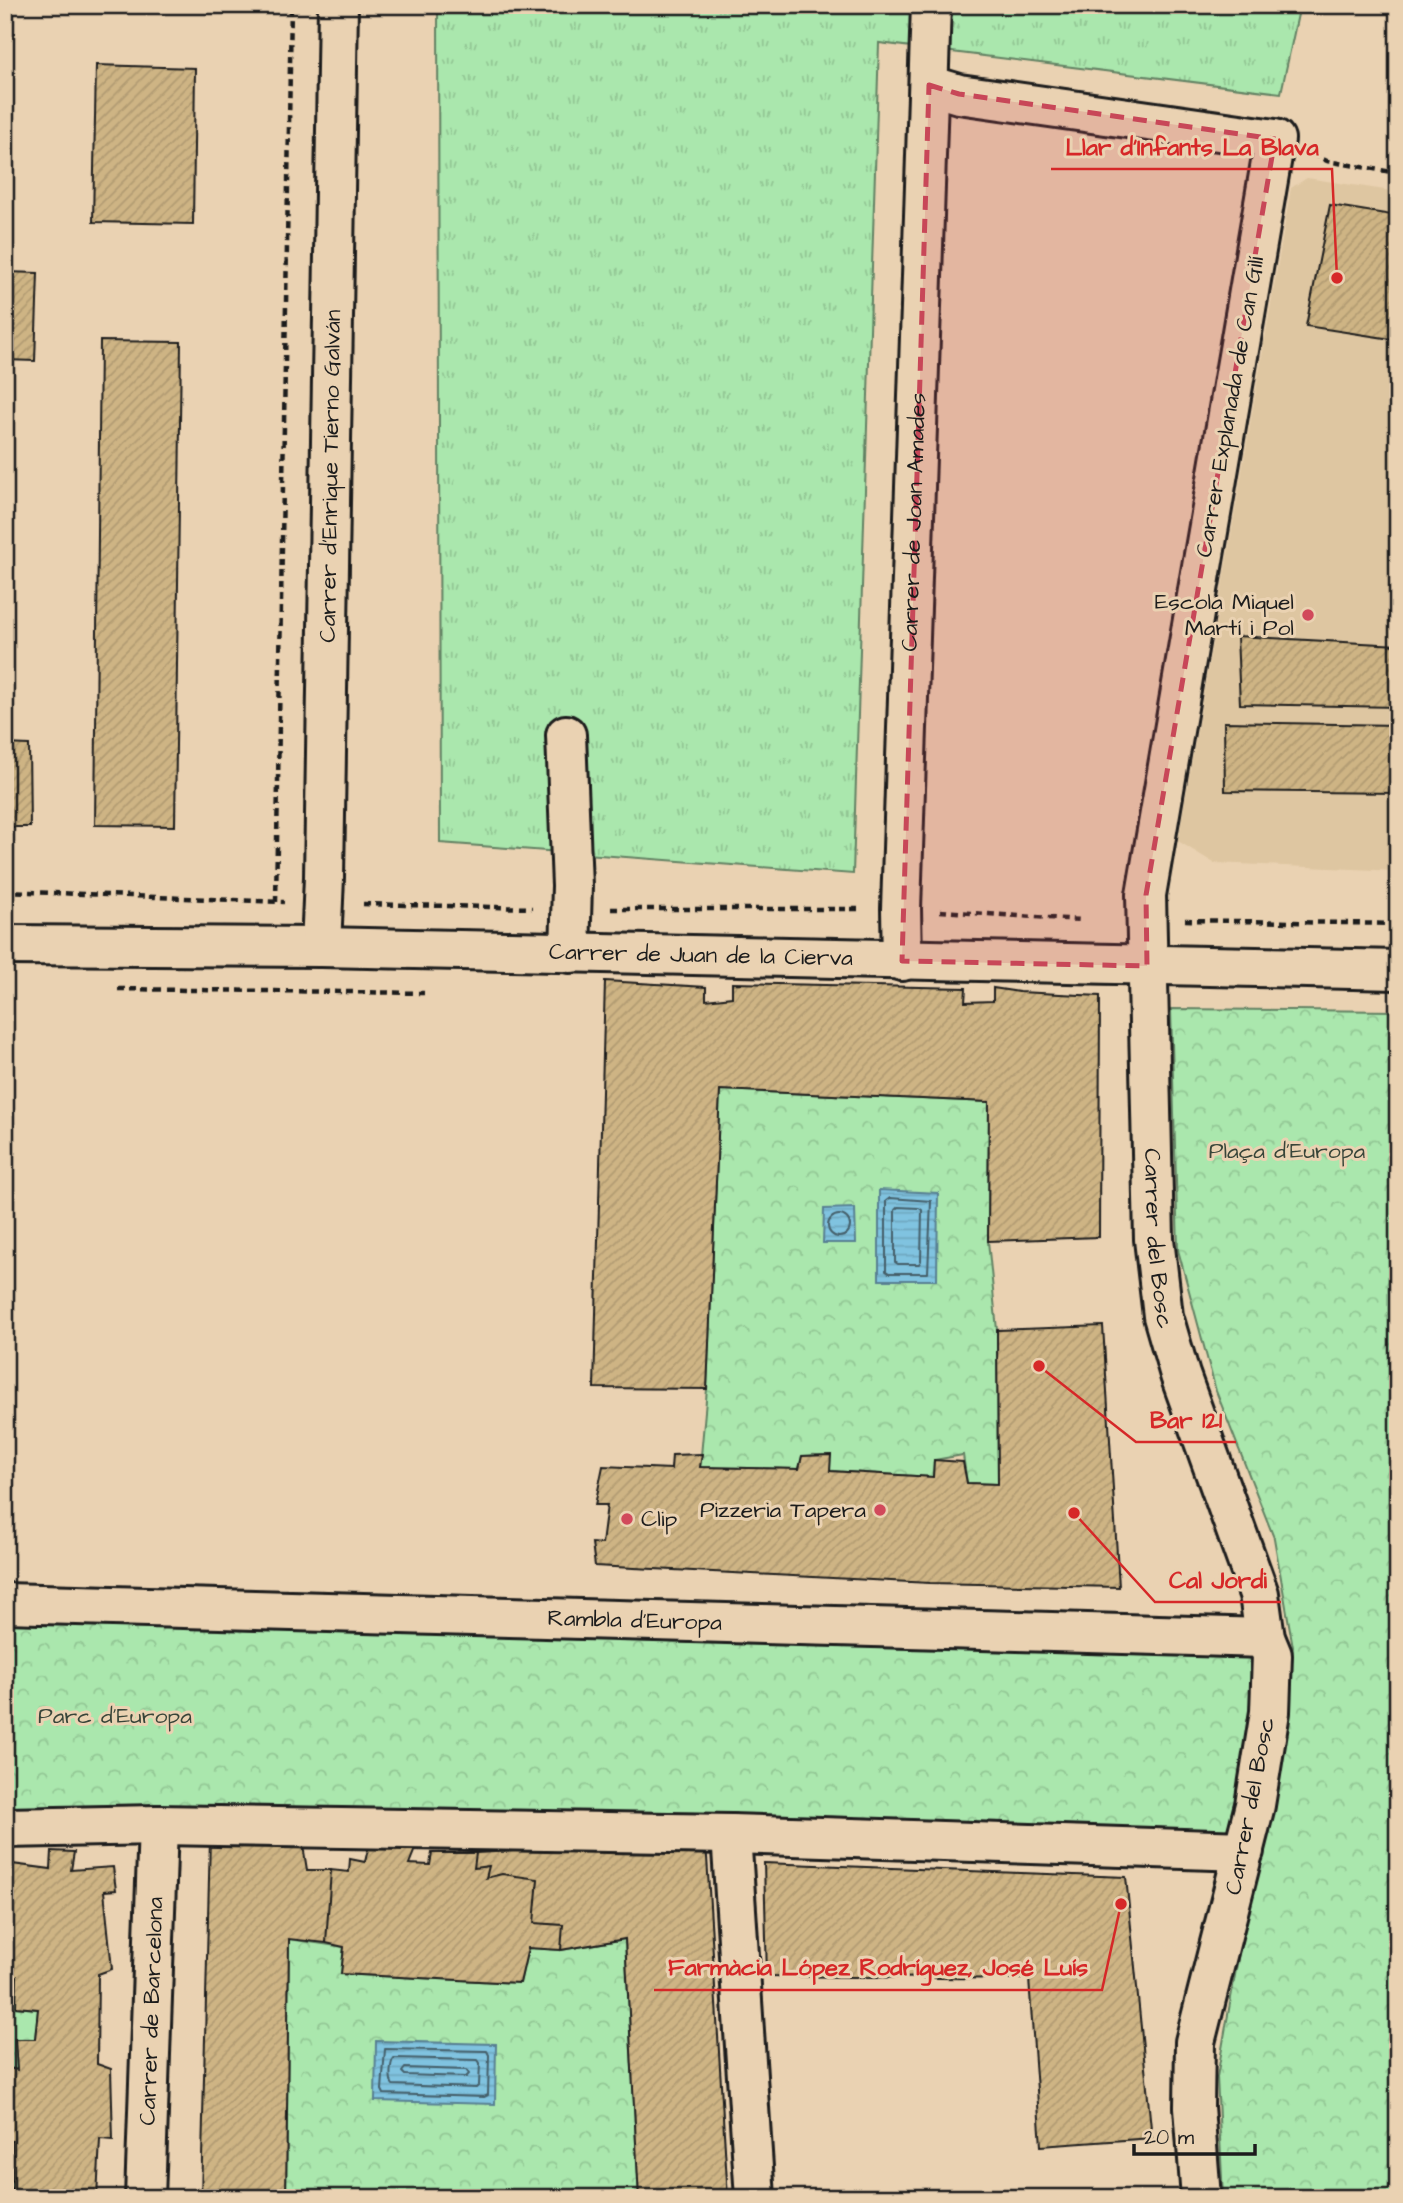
<svg xmlns="http://www.w3.org/2000/svg" width="1403" height="2203" font-family="'Architects Daughter',sans-serif">
<style>
.built{fill:#dec6a1}
.grass{fill:url(#grass-tufts);stroke:#638264;stroke-width:2}
.park{fill:url(#park-crowns);stroke:#638264;stroke-width:2}
.water{fill:url(#water-rules);stroke:#588092;stroke-width:2}
.lines{fill:none;stroke-linecap:round;stroke-linejoin:round}
.shore{stroke:#445f6a;stroke-width:2}
.building{fill:url(#building-hatch);stroke:#1c1c1c;stroke-width:2}
.minor-casing{stroke:#1c1c1c;stroke-width:44}
.path{stroke:#1c1c1c;stroke-width:4.5;stroke-dasharray:7 5;stroke-linecap:butt}
.minor{stroke:#ead2b2;stroke-width:38}
.marked{fill:#c84758;fill-opacity:0.2;stroke:#c84758;stroke-width:5;stroke-dasharray:14 9;stroke-linejoin:round}
.poi-dot{fill:#d1495b;stroke:#ead2b2;stroke-width:2.5}
.labels{text-anchor:middle;dominant-baseline:central;stroke-width:6;stroke-linejoin:round;paint-order:stroke}
.street-label{font-size:23px;fill:#1c1c1c;stroke:#ead2b2}
.poi-label{font-size:23px;fill:#1c1c1c;stroke:#ead2b2;text-anchor:end}
.park-label{font-size:23px;fill:#384539;stroke:#ead2b2}
.leader{fill:none;stroke:#d62828;stroke-width:2.5}
.callout-dot{fill:#d62828;stroke:#ead2b2;stroke-width:2.5}
.callout-label{font-size:24px;text-anchor:middle;font-weight:bold;fill:#d62828;stroke:#ead2b2;stroke-width:6;stroke-linejoin:round;paint-order:stroke}
</style>
<defs>
<pattern id="grass-tufts" width="24" height="20" patternUnits="userSpaceOnUse" patternTransform="scale(1.75)"><rect width="24" height="20" fill="#aae7ad"/><path d="M3 7l-1-3M5 7V3M7 7l1-3M15 17l-1-3M17 17v-4M19 17l1-3" fill="none" stroke="#92c694"/></pattern>
<pattern id="park-crowns" width="20" height="18" patternUnits="userSpaceOnUse" patternTransform="scale(1.75)"><rect width="20" height="18" fill="#aae7ad"/><path d="M2 6a3 3 0 1 1 6 0M12 15a3 3 0 1 1 6 0" fill="none" stroke="#92c694"/></pattern>
<pattern id="water-rules" width="6" height="5" patternUnits="userSpaceOnUse" patternTransform="scale(1.75)"><rect width="6" height="5" fill="#80c3e0"/><path d="M0 2.5h6" fill="none" stroke="#6ea7c0"/></pattern>
<pattern id="building-hatch" width="6" height="6" patternUnits="userSpaceOnUse" patternTransform="scale(1.75)"><rect width="6" height="6" fill="#ceb484"/><path d="M-1 1l2-2M0 6l6-6M5 7l2-2" fill="none" stroke="#b09a71"/></pattern>
</defs>
<rect width="100%" height="100%" fill="#ead2b2"/>
<filter id="ink" filterUnits="userSpaceOnUse"><feTurbulence type="fractalNoise" baseFrequency=".0143" numOctaves="2"/><feDisplacementMap in="SourceGraphic" scale="14" xChannelSelector="R" yChannelSelector="G"/><feConvolveMatrix kernelMatrix="1 2 1 2 8 2 1 2 1" color-interpolation-filters="sRGB"/></filter>
<g filter="url(#ink)">
<path class="built" d="M1307 178 1398 192V871L1214 863 1178 841 1291 188Z"/>
<path class="grass" d="M438 5H1300L1281 93 879 43 853 874 440 843Z"/>
<path class="park" d="M1171 1009 1398 1011V2198H1223L1217 2077 1293 1647 1274 1538 1216 1391 1178 1250Z
M720 1090 989 1102 988 1241 997 1330 998 1484 967 1483 963 1455 934 1460 933 1477 830 1471V1455L802 1456 799 1469 700 1467 707 1389Z
M5 1603 1265 1638 1244 1851 5 1828Z
M289 1939 344 1947 341 1974 520 1983 528 1948 561 1950 625 1939 639 2198H286Z
M5 1974 17 1976 16 2007 38 2009 35 2039H15L17 2070 5 2067Z
M5 2141H12V2198H5Z"/>
<path class="water" d="M879 1190 938 1193 937 1280H879Z
M855 1208 856 1243H823L824 1209Z
M376 2041 496 2044 495 2104 375 2101Z"/>
<g class="lines">
<path class="shore" d="M890 1198 931 1201 928 1273H889L886 1271V1201Z
M898 1207 919 1208 922 1210 921 1261 919 1264H898L895 1262V1210Z
M828 1226a11 11 0 1 1 22 0a11 11 0 1 1-22 0Z
M385 2049 487 2051 489 2055 488 2095 484 2097 384 2094 382 2090Z
M394 2058 478 2060 480 2063 479 2085 476 2088 393 2085C389 2080 390 2063 394 2058Z
M405 2068 466 2070 469 2074 466 2077 405 2075 402 2072Z"/>
</g>
<path class="building" d="M96 65 195 68 193 224 93 222Z
M1330 205 1398 216V340L1306 326Z
M5 272 38 273 35 361 5 360Z
M100 341 181 342 175 826 95 825Z
M1237 636 1398 645V707L1240 704Z
M1224 722 1398 725V793L1225 791Z
M5 744 29 745 30 827H5Z
M605 981 706 987V1000L732 997V983L966 988 965 1002 993 1001V988L1019 992 1100 996 1099 1237 988 1241 989 1102 720 1090 707 1389 594 1388Z
M1103 1326 1119 1587 930 1583 595 1566 592 1543 602 1544 607 1505H595L603 1466 671 1469 672 1455 702 1454 700 1467 799 1469 802 1456 831 1455 830 1471 933 1477 934 1460 963 1462 967 1483 998 1484 997 1330Z
M301 1833 307 1870H331L326 1943 289 1939 286 2198H201L210 1838Z
M706 1841 728 2198H639L625 1939 561 1950 563 1925 534 1923 538 1879 502 1874 486 1878 489 1866 474 1868 476 1853Z
M5 1849V1863L51 1869 52 1851 74 1852 71 1870 113 1867 116 1890 104 1891 112 1969 98 1974 97 2064 111 2069 113 2140 100 2139 97 2198H12V2141H5V2067L17 2070 15 2039H35L38 2009 16 2007 17 1976 5 1974V1935L11 1917H5Z
M368 1849H415L409 1864 430 1865 432 1853H476L474 1868 489 1866 486 1878 502 1874 538 1879 534 1923 563 1925 561 1950 528 1948 520 1983 341 1974 344 1947 326 1943 331 1870 349 1872 350 1859 365 1862Z
M764 1863 1126 1877 1152 2138 1041 2146 1029 1979 767 1976Z"/>
<g class="lines">
<g class="minor-casing">
<g id="minor">
<path id="s1" d="M929 85 959 94 1275 139 1146 895 1154 1239 1163 1316 1180 1375 1259 1594 1265 1638 1272 1655 1270 1712 1255 1805 1195 2042 1194 2107 1201 2198"/>
<path d="M566 735 572 886 570 953"/>
<path id="s2" d="M5 945 321 947 1398 970"/>
<path id="s3" d="M321 947 324 877 338 5"/>
<path id="s4" d="M902 961 901 909 931 5"/>
<path id="s5" d="M5 1603 1265 1638"/>
<path d="M5 1828 158 1825 731 1834 1244 1851"/>
<path d="M731 1834 755 2198"/>
<path id="s6" d="M145 2198 158 1825"/>
</g>
</g>
<path class="path" d="M1312 154 1327 161 1398 173
M5 891 284 902
M276 902 291 5
M363 904 532 908
M611 909H861
M940 911 1081 920
M1185 920 1398 924
M118 989 424 993"/>
<use href="#minor" class="minor"/>
</g>
</g>
<path class="marked" d="M929 85 959 94 1275 139 1146 895 1147 966 902 961Z"/>
<g class="poi-dot">
<circle cx="1308" cy="615" r="7"/>
<circle cx="880" cy="1510" r="7"/>
<circle cx="627" cy="1519" r="7"/>
</g>
<g class="labels">
<g class="street-label">
<text transform="translate(1230 407) rotate(-80)">Carrer Explanada de Can Gilí</text>
<text stroke="none"><textPath href="#s3" startOffset="471">Carrer d'Enrique Tierno Galván</textPath></text>
<text stroke="none"><textPath href="#s4" startOffset="439">Carrer de Joan Amades</textPath></text>
<text stroke="none"><textPath href="#s2" startOffset="696">Carrer de Juan de la Cierva</textPath></text>
<text stroke="none"><textPath href="#s1" startOffset="1461">Carrer del Bosc</textPath></text>
<text stroke="none"><textPath href="#s5" startOffset="630">Rambla d'Europa</textPath></text>
<text transform="translate(1250 1806) rotate(-79)">Carrer del Bosc</text>
<text stroke="none"><textPath href="#s6" startOffset="187">Carrer de Barcelona</textPath></text>
</g>
<g class="poi-label">
<text x="1294" y="602">Escola Miquel<tspan x="1294" dy="26">Martí i Pol</tspan></text>
<text x="866" y="1510">Pizzeria Tapera</text>
<text x="641" y="1519" text-anchor="start">Clip</text>
</g>
<g class="park-label">
<text x="1287" y="1151">Plaça d'Europa</text>
<text x="115" y="1716">Parc d'Europa</text>
</g>
</g>
<path class="leader" d="M1337 278L1332 169H1051M1039 1366L1136 1442H1236M1074 1513L1155 1602H1281M1121 1904L1102 1990H654"/>
<g class="callout-dot">
<circle cx="1337" cy="278" r="7"/>
<circle cx="1039" cy="1366" r="7"/>
<circle cx="1074" cy="1513" r="7"/>
<circle cx="1121" cy="1904" r="7"/>
</g>
<g class="callout-label">
<text x="1192" y="155">Llar d'Infants La Blava</text>
<text x="1186" y="1428">Bar 121</text>
<text x="1218" y="1588">Cal Jordi</text>
<text x="878" y="1975">Farmàcia López Rodríguez, José Luís</text>
</g>
<rect width="1403" height="2203" fill="none" stroke="#ead2b2" stroke-width="28"/>
<rect x="14" y="14" width="1375" height="2175" fill="none" stroke="#1c1c1c" stroke-width="2.5" filter="url(#ink)"/>
<path d="M1134 2144v10h121v-10" fill="none" stroke="#1c1c1c" stroke-width="3.5"/>
<text x="1144" y="2144" font-size="21" fill="#1c1c1c" stroke="#ead2b2" stroke-width="5" paint-order="stroke">20 m</text>
</svg>
